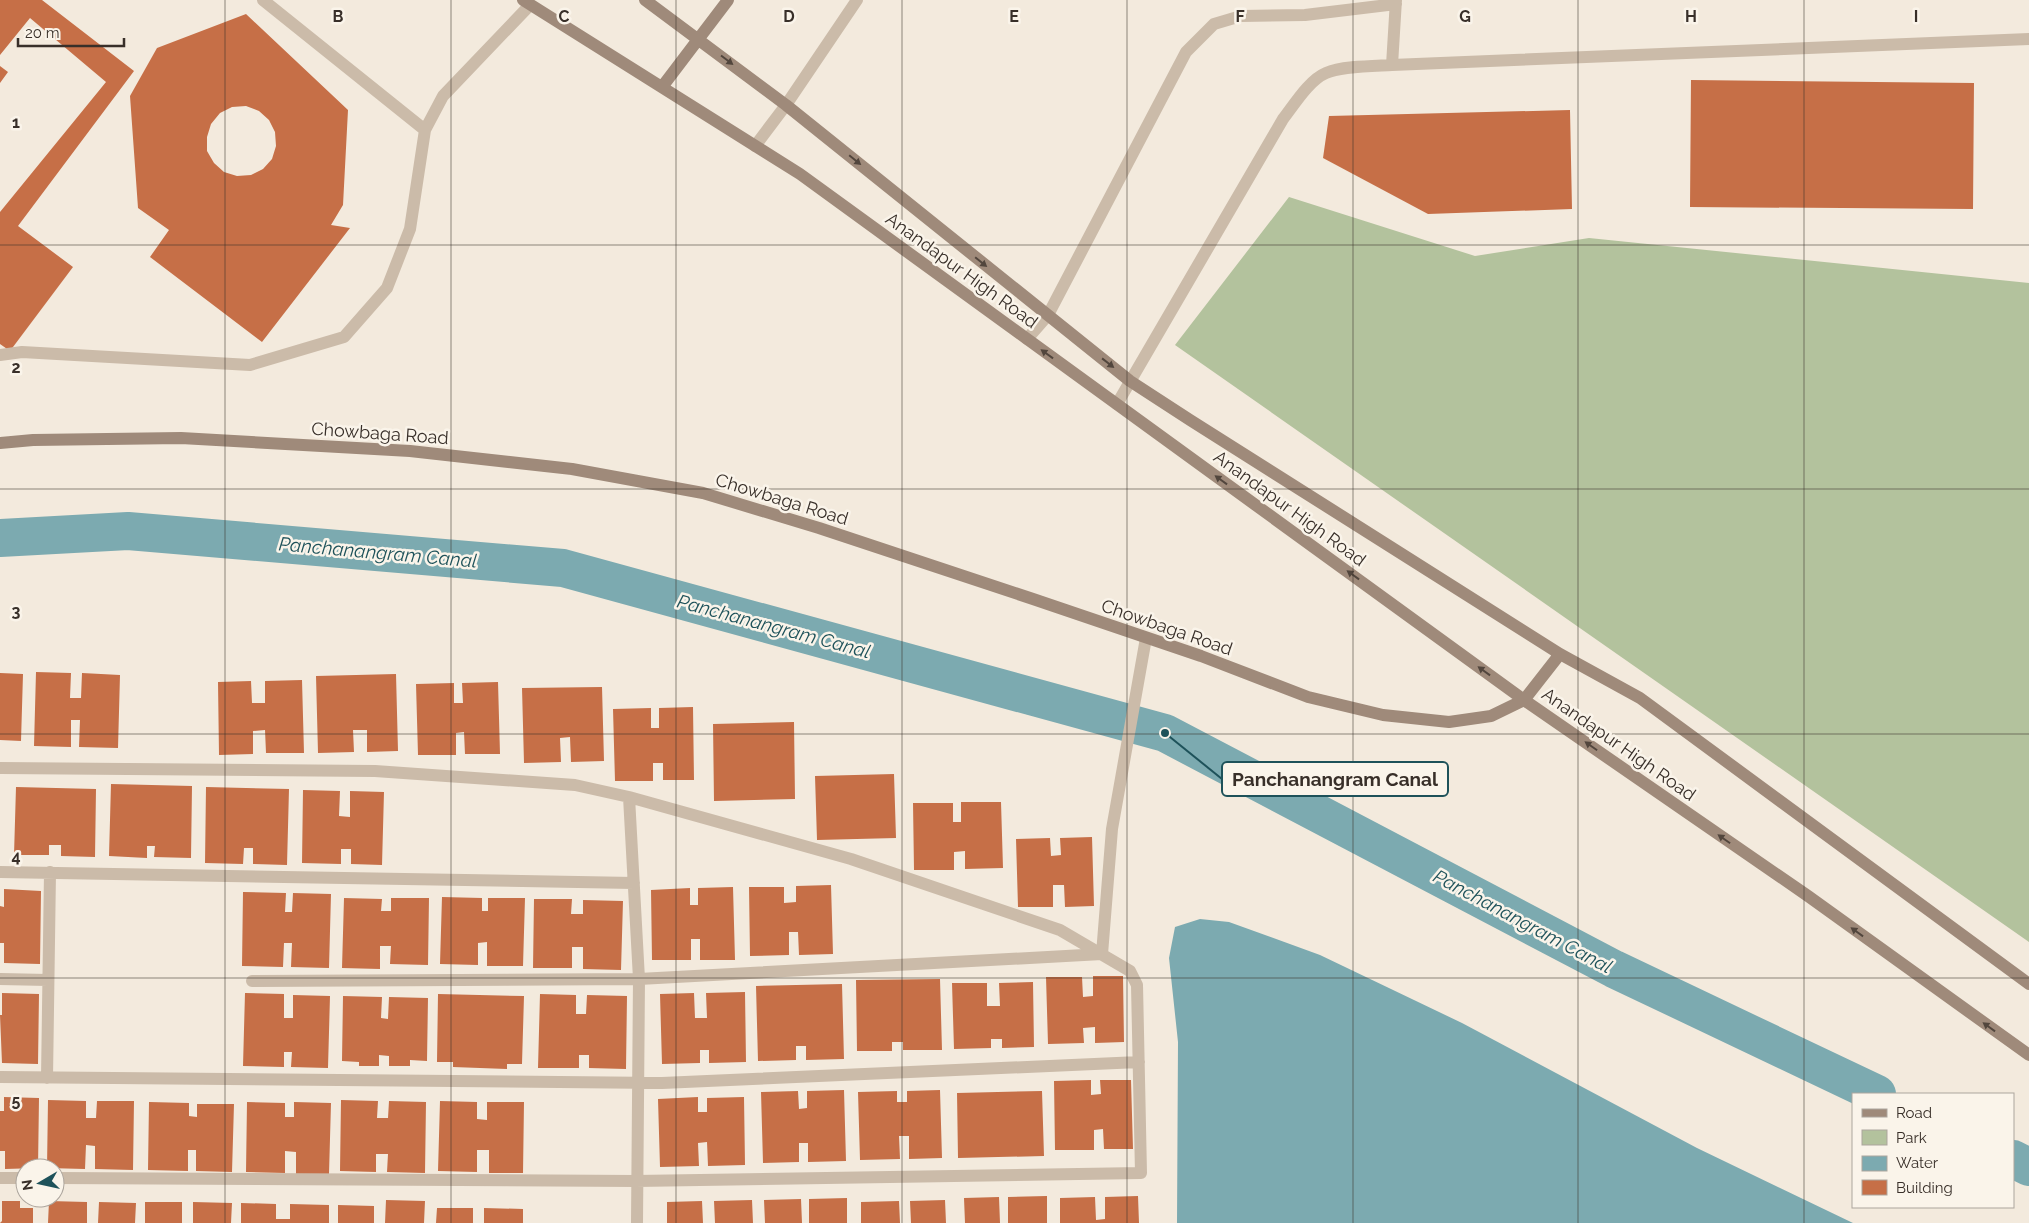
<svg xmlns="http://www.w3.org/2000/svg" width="2029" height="1223" font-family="Raleway,sans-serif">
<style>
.green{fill:#b3c29d}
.water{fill:#7caab0}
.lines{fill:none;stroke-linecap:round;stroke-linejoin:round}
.canal{stroke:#7caab0;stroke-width:38}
.building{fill:#c66f47;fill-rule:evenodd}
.lane{stroke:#cbbba9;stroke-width:12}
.street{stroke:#cbbba9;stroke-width:12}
.secondary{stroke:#9f8a7a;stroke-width:12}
.oneway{fill:#52463d}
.grid{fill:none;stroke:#382f29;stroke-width:1;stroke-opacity:0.55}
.labels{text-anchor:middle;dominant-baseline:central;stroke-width:5;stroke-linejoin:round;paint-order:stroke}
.street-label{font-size:18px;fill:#382f29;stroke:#faf4ea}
.water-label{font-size:19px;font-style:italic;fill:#1e525a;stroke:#faf4ea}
.grid-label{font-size:16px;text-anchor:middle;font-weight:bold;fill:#382f29;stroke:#faf4ea;stroke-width:5;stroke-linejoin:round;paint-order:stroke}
.leader{fill:none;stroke:#1e525a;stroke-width:2}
.callout-dot{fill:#1e525a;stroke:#faf4ea;stroke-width:2}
.callout{fill:#faf4ea;stroke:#1e525a;stroke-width:2}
.callout-label{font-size:19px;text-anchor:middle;font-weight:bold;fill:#382f29}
</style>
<rect width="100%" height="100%" fill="#f3eadd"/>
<path class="green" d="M1289 197 1475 256 1589 238 2029 283V942L1175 345Z"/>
<path class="water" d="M1200 919 1229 922 1320 955 1462 1023 1697 1148 1853 1223H1177L1178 1042 1169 958 1175 927Z"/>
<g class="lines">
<path class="canal" d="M0 538 128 531 563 568 1165 733 1614 969 1877 1094
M2013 1159 2029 1167"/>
</g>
<path class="building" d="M0 0H42L134 71 18 226 73 267 10 351 0 344V212L106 82 30 18 0 55Z
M246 14 348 110 343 205 331 225 350 228 262 342 150 257 169 230 138 208 130 96 157 48ZM246 106 259 111 269 120 275 132 276 146 272 159 263 169 251 175 237 176 224 172 214 163 207 151V137L211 124 220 113 232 107Z
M0 66 8 72 0 83Z
M1691 80 1974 83 1973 209 1690 207Z
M1570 110 1572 209 1428 214 1323 158 1329 116Z
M36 672 71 673 70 698H81L82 673 120 675 118 748 79 747 80 720H71V747L34 746Z
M0 673 23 674 21 741 0 740Z
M396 674 398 751 367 752V730H353L354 752 318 753 316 676Z
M302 680 304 753H266L265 730 253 731V754L219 755 218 682 251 681 252 703H265V681Z
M498 682 500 754H465L464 732 456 733V755H418L416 684 454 683V703H463L462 683Z
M602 687 604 761 571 762 570 737 560 738 561 762 524 763 522 688Z
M693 707 694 780H663V763H653V781H615L613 709 651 708V728H659V708Z
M794 722 795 799 714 801 713 724Z
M894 774 896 838 817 840 815 776Z
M111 784 192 786 191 858 154 857 155 846H147V858L109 856Z
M16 787 96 789 95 857 61 856V845H49V855H14Z
M206 787 289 789 287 865 253 864V848H244L243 864 205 863Z
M303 790 340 791 339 816 350 817V791L384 792 382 865 351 864V849H341V864L302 863Z
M961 802H1001L1003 868 965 869V851L954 852V870H914L913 803H953V822H961Z
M1092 837 1094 906 1065 907 1064 885H1053V907H1018L1016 839 1050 838 1051 856 1061 855 1060 838Z
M831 885 833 954 799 955 798 932H789V955L750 956 749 887H784V903L796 902V886Z
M733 887 735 960H700V939H691V960H652L651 890 690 888V905H698V888Z
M4 889 41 891 40 964 4 963V943H0V906L4 907Z
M243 892 286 893 285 912H292L293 893 331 894 329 968 291 967 292 943H284L283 967 242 966Z
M442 897 482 898V911H488V898H525L523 966H487V942L478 943V965L440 964Z
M344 898 382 899 381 911H391V898H429L428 965 390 964 391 946H380V969L342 968Z
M534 899H572L571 914H583V900L623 901 621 970 583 969V947H572V968H533Z
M1093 976H1123L1124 1042 1095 1043V1027L1083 1028 1084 1043 1048 1044 1046 977H1082L1083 997 1093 996Z
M940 979 942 1050H903V1042H892V1051H857L856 980Z
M1033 982 1034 1047 1002 1048V1039H991V1048L954 1049 952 983H987V1006H1000L999 983Z
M842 984 844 1059 806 1060V1046H796V1060L758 1061 756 986Z
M745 992 746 1062 709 1063V1050H700V1063L662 1064 660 994 694 993 695 1018H707L706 993Z
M2 993 39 994 38 1064 2 1063 0 1015H2Z
M245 993 284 994V1018H293V995L330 996 328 1068 291 1067 292 1052H284V1067L243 1066Z
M438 994 524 996 522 1064H507V1069L453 1067V1062H437Z
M540 994 576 995V1014H586L587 995 627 996 626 1069 589 1068V1055H579V1068H538Z
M343 996 382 997 381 1018 388 1019 389 997 428 998 427 1061 410 1060V1066H389V1056L379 1055V1066H359V1062L342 1061Z
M1091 1080V1095L1101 1094 1100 1080H1131L1133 1149H1104L1103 1129 1094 1130V1150H1055L1054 1081Z
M844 1090 846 1161 808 1162V1143H799V1162L763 1163 761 1092 798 1091 799 1109 807 1108V1091Z
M940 1090 942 1158 909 1159V1136H899L900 1159 860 1160 858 1092 897 1091V1102H907V1091Z
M1042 1091 1044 1156 958 1158 957 1093Z
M4 1097 39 1098 38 1168 5 1169V1151H0V1111H4Z
M698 1097V1112H707V1098L744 1097 745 1165 708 1166 707 1142 698 1143 699 1166 660 1167 658 1099Z
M48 1100 86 1101V1118H96L97 1101H134L133 1170 95 1169V1146L86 1145 85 1169 47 1168Z
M341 1100 378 1101 377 1118H388L389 1101 426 1102 425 1173 387 1172 388 1154H376V1172L340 1171Z
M440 1101 477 1102V1119L487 1120V1102H524L523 1173H489V1150H477V1172L438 1171Z
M149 1102 189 1103V1116L197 1117V1104H234L232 1172 196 1171V1150H188V1171L148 1170Z
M247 1102 285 1103V1117H294V1102L331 1103 329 1174H296V1152L285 1151V1173L246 1172Z
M1047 1196V1223H1008V1197Z
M1138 1196 1139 1223H1060V1198L1095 1197 1096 1220 1105 1219V1197Z
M999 1197 1000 1223H965L964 1198Z
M847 1198V1223H809V1199Z
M801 1199 802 1223H765L764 1200Z
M386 1200 425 1201 424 1223H385Z
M752 1200 753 1223H715L714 1201Z
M945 1200 946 1223H911L910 1201Z
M2 1201H20V1208H33V1223H0L2 1221Z
M49 1201 87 1202V1223H48Z
M702 1201 703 1223H667V1202Z
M899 1201 900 1223H861V1202Z
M99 1202 136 1203 135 1223H98Z
M145 1202H182V1223H145Z
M193 1202 232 1203 231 1223H193Z
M241 1203 276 1204V1219H290V1204L329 1205V1223H241Z
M338 1205 374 1206V1223H338Z
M437 1208H473V1223H436Z
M484 1208 523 1209V1223H484Z"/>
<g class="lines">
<path class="lane" d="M263 0 425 130
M1392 65 1396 0
M755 146 786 105 857 0
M1027 339 1048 315 1186 52 1214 24 1241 16 1305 15 1396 4
M0 355 22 352 250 365 344 337 387 288 410 229 425 130 443 96 530 5
M1117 404 1283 119C1294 105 1309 80 1326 73 1342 66 1374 66 1392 65L2029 39"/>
<path class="street" d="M0 768 375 771 575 785 629 797 851 859 1060 930 1130 971 1137 985 1141 1173 636 1181 55 1178
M629 797 639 979 637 1223
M0 872 634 883
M0 979 48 980
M252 981 639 979 1102 954 1112 829 1146 638
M0 1077 662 1083 1139 1062
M47 1078 50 872
M0 1178H25"/>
<path class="secondary" d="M523 0 800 174 1524 700 1808 896 2029 1055
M645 0 786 105 1130 381 1190 420 1560 654 1640 698 2029 984
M662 87 728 0
M0 443 33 440 181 438 410 451 572 469 703 493 819 528 1033 599 1201 656 1308 697 1383 715 1449 722 1491 716 1524 700 1560 654"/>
</g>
<defs><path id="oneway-solid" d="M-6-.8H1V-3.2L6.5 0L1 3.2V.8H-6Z" transform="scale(1.25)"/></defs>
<g class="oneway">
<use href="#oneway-solid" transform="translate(727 60) rotate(37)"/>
<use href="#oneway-solid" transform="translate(855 160) rotate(39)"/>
<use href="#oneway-solid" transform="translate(981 262) rotate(39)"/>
<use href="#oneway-solid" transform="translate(1047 354) rotate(-144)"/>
<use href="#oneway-solid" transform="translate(1108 363) rotate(38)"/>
<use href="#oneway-solid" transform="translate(1221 480) rotate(-144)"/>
<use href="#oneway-solid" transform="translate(1353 575) rotate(-144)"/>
<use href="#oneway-solid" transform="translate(1484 671) rotate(-144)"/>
<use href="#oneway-solid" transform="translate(1591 746) rotate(-145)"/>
<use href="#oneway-solid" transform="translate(1724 839) rotate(-145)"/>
<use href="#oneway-solid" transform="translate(1857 932) rotate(-144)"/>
<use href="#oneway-solid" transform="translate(1989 1027) rotate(-144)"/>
</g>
<path class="grid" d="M225 0V1223M451 0V1223M676 0V1223M902 0V1223M1127 0V1223M1353 0V1223M1578 0V1223M1804 0V1223M0 245H2029M0 489H2029M0 734H2029M0 978H2029"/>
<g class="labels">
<g class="street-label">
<text transform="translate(962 270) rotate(36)">Anandapur High Road</text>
<text transform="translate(380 433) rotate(4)">Chowbaga Road</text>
<text transform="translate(782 499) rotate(17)">Chowbaga Road</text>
<text transform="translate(1290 508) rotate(36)">Anandapur High Road</text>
<text transform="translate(1167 627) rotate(19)">Chowbaga Road</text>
<text transform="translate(1619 744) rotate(35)">Anandapur High Road</text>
</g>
<g class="water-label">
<text transform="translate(378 552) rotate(5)">Panchanangram Canal</text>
<text transform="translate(774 626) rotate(15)">Panchanangram Canal</text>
<text transform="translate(1523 921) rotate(28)">Panchanangram Canal</text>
</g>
</g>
<g class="grid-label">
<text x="338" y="22">B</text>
<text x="564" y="22">C</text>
<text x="789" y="22">D</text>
<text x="1014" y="22">E</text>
<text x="1240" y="22">F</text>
<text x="1465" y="22">G</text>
<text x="1691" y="22">H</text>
<text x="1916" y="22">I</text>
<text x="16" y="128">1</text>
<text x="16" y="373">2</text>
<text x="16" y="617">3</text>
<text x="16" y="862">4</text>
<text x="16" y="1106">5</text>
</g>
<path class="leader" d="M1165 733L1222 779"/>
<circle class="callout-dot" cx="1165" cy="733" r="5"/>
<rect class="callout" x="1222" y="762" width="226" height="34" rx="5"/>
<g class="callout-label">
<text x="1335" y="786">Panchanangram Canal</text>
</g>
<rect x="1852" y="1093" width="162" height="115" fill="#faf4ea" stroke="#aca59d"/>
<rect x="1862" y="1109" width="25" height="8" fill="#9f8a7a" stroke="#aca59d"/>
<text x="1896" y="1118" font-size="15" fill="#382f29">Road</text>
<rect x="1862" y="1130" width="25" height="15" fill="#b3c29d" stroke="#aca59d"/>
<text x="1896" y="1143" font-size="15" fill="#382f29">Park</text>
<rect x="1862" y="1156" width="25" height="15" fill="#7caab0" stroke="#aca59d"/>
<text x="1896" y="1168" font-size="15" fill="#382f29">Water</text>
<rect x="1862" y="1180" width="25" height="15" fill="#c66f47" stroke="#aca59d"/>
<text x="1896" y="1193" font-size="15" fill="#382f29">Building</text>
<g transform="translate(40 1183) rotate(261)"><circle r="24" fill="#faf4ea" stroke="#aca59d"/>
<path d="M0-4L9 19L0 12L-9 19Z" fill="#1e525a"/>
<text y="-8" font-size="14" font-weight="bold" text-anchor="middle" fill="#382f29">N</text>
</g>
<path d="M18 38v8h106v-8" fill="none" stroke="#382f29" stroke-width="2.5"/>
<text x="25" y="38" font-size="15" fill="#382f29" stroke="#faf4ea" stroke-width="4" paint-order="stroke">20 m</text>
</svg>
